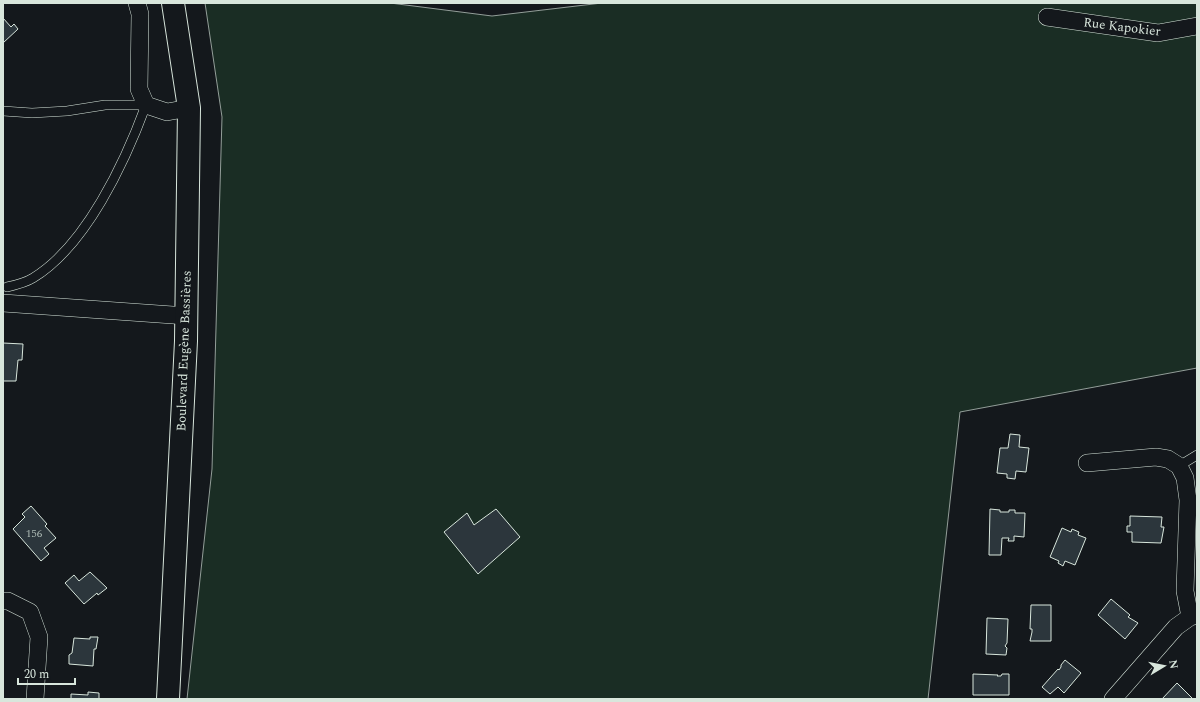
<svg xmlns="http://www.w3.org/2000/svg" width="1200" height="702" font-family="Spectral,serif">
<style>
.green{fill:#1a2d24;stroke:#939e99}
.building{fill:#2c363c;stroke:#d8e6dc}
.lines{fill:none;stroke-linecap:round;stroke-linejoin:round}
.lane-casing{stroke:#d8e6dc;stroke-width:10}
.street-casing{stroke:#d8e6dc;stroke-width:18}
.secondary-casing{stroke:#d8e6dc;stroke-width:24}
.lane{stroke:#14181c;stroke-width:9}
.street{stroke:#14181c;stroke-width:17}
.secondary{stroke:#14181c;stroke-width:22}
.labels{text-anchor:middle;dominant-baseline:central;stroke-width:3;stroke-linejoin:round;paint-order:stroke}
.number-label{font-size:11px;fill:#adbab4}
.street-label{font-size:13px;fill:#d8e6dc;stroke:#14181c}
</style>
<rect width="100%" height="100%" fill="#14181c"/>
<path class="green" d="M205 3H390L492 16 602 3H1197V368L960 412 928 699H187L212 469 222 117Z"/>
<path class="building" d="M3 18 11 27 14 24 18 29 3 43Z
M3 343 23 344 22 360H18L16 381H3Z
M1010 434 1020 435 1019 447 1029 448 1026 472 1016 471 1015 479 1007 478V474L997 473 1000 448H1008Z
M31 506 47 524 45 526 56 538 44 548 49 554 41 561 13 529 25 517 22 514Z
M496 509 520 537 478 574 444 532 467 513 474 525Z
M990 509 1000 510V512H1009V510H1015V513H1025L1024 537 1014 536V541H1008L1009 538H1002L1001 555H989Z
M1130 516 1162 517 1161 527H1164L1161 543 1132 542V532H1127V526H1130Z
M1062 528 1071 532 1072 529 1079 532 1078 535 1086 538 1075 565 1065 561 1063 566 1058 563 1059 561 1050 557Z
M90 572 107 588 98 595 97 593 84 604 65 583 74 575 79 581Z
M1111 599 1130 615 1128 617 1138 623 1125 639 1098 615Z
M1031 605H1051V641H1030L1032 632V629H1030Z
M987 618 1008 619 1007 643 1005 646 1007 648 1006 655 986 654Z
M90 637H98L96 649H94L93 666 69 664V655L72 653 74 638 90 639Z
M1065 660 1081 673 1064 693 1058 687 1050 694 1042 687 1058 669 1059 670 1061 667V665Z
M973 674 998 675 997 676H1001L1002 674H1009V695H973Z
M1177 683 1192 698 1191 699H1162Z
M88 692 99 693V699H71V694L88 695Z"/>
<g class="lines">
<g class="lane-casing">
<path id="lane" d="M3 111 32 113 67 111 105 105H146C125 162 86 246 33 278 25 283 16 285 7 287
M1179 466 1197 455"/>
</g>
<g class="street-casing">
<path id="street" d="M137 3 140 14 139 89 146 105 167 112 189 108
M1047 17 1158 33 1197 26
M3 303 187 316
M1087 463 1156 457 1168 459 1179 466 1185 478 1188 500 1185 591 1190 617
M3 601H8L30 612 39 637 35 699
M1113 699 1176 627 1190 617 1197 615"/>
</g>
<g class="secondary-casing">
<path id="secondary" d="M168 699 186 341 189 108 173 3"/>
</g>
<use href="#lane" class="lane"/>
<use href="#street" class="street"/>
<use href="#secondary" class="secondary"/>
</g>
<g class="labels">
<g class="number-label">
<text x="34" y="533">156</text>
</g>
<g class="street-label">
<text transform="translate(1122 27) rotate(7)">Rue Kapokier</text>
<text transform="translate(184 351) rotate(-88)">Boulevard Eugène Bassières</text>
</g>
</g>
<rect width="1200" height="702" fill="none" stroke="#d8e6dc" stroke-width="8"/>
<g transform="translate(1164 666) rotate(80)" stroke="#14181c" stroke-width="3" paint-order="stroke">
<path d="M0-3L7 15L0 10L-7 15Z" fill="#d8e6dc"/>
<text y="-6" font-size="11" font-weight="bold" text-anchor="middle" fill="#d8e6dc">N</text>
</g>
<path d="M18 678v6h57v-6" fill="none" stroke="#d8e6dc" stroke-width="2"/>
<text x="24" y="678" font-size="12" fill="#d8e6dc" stroke="#14181c" stroke-width="3" paint-order="stroke">20 m</text>
</svg>
